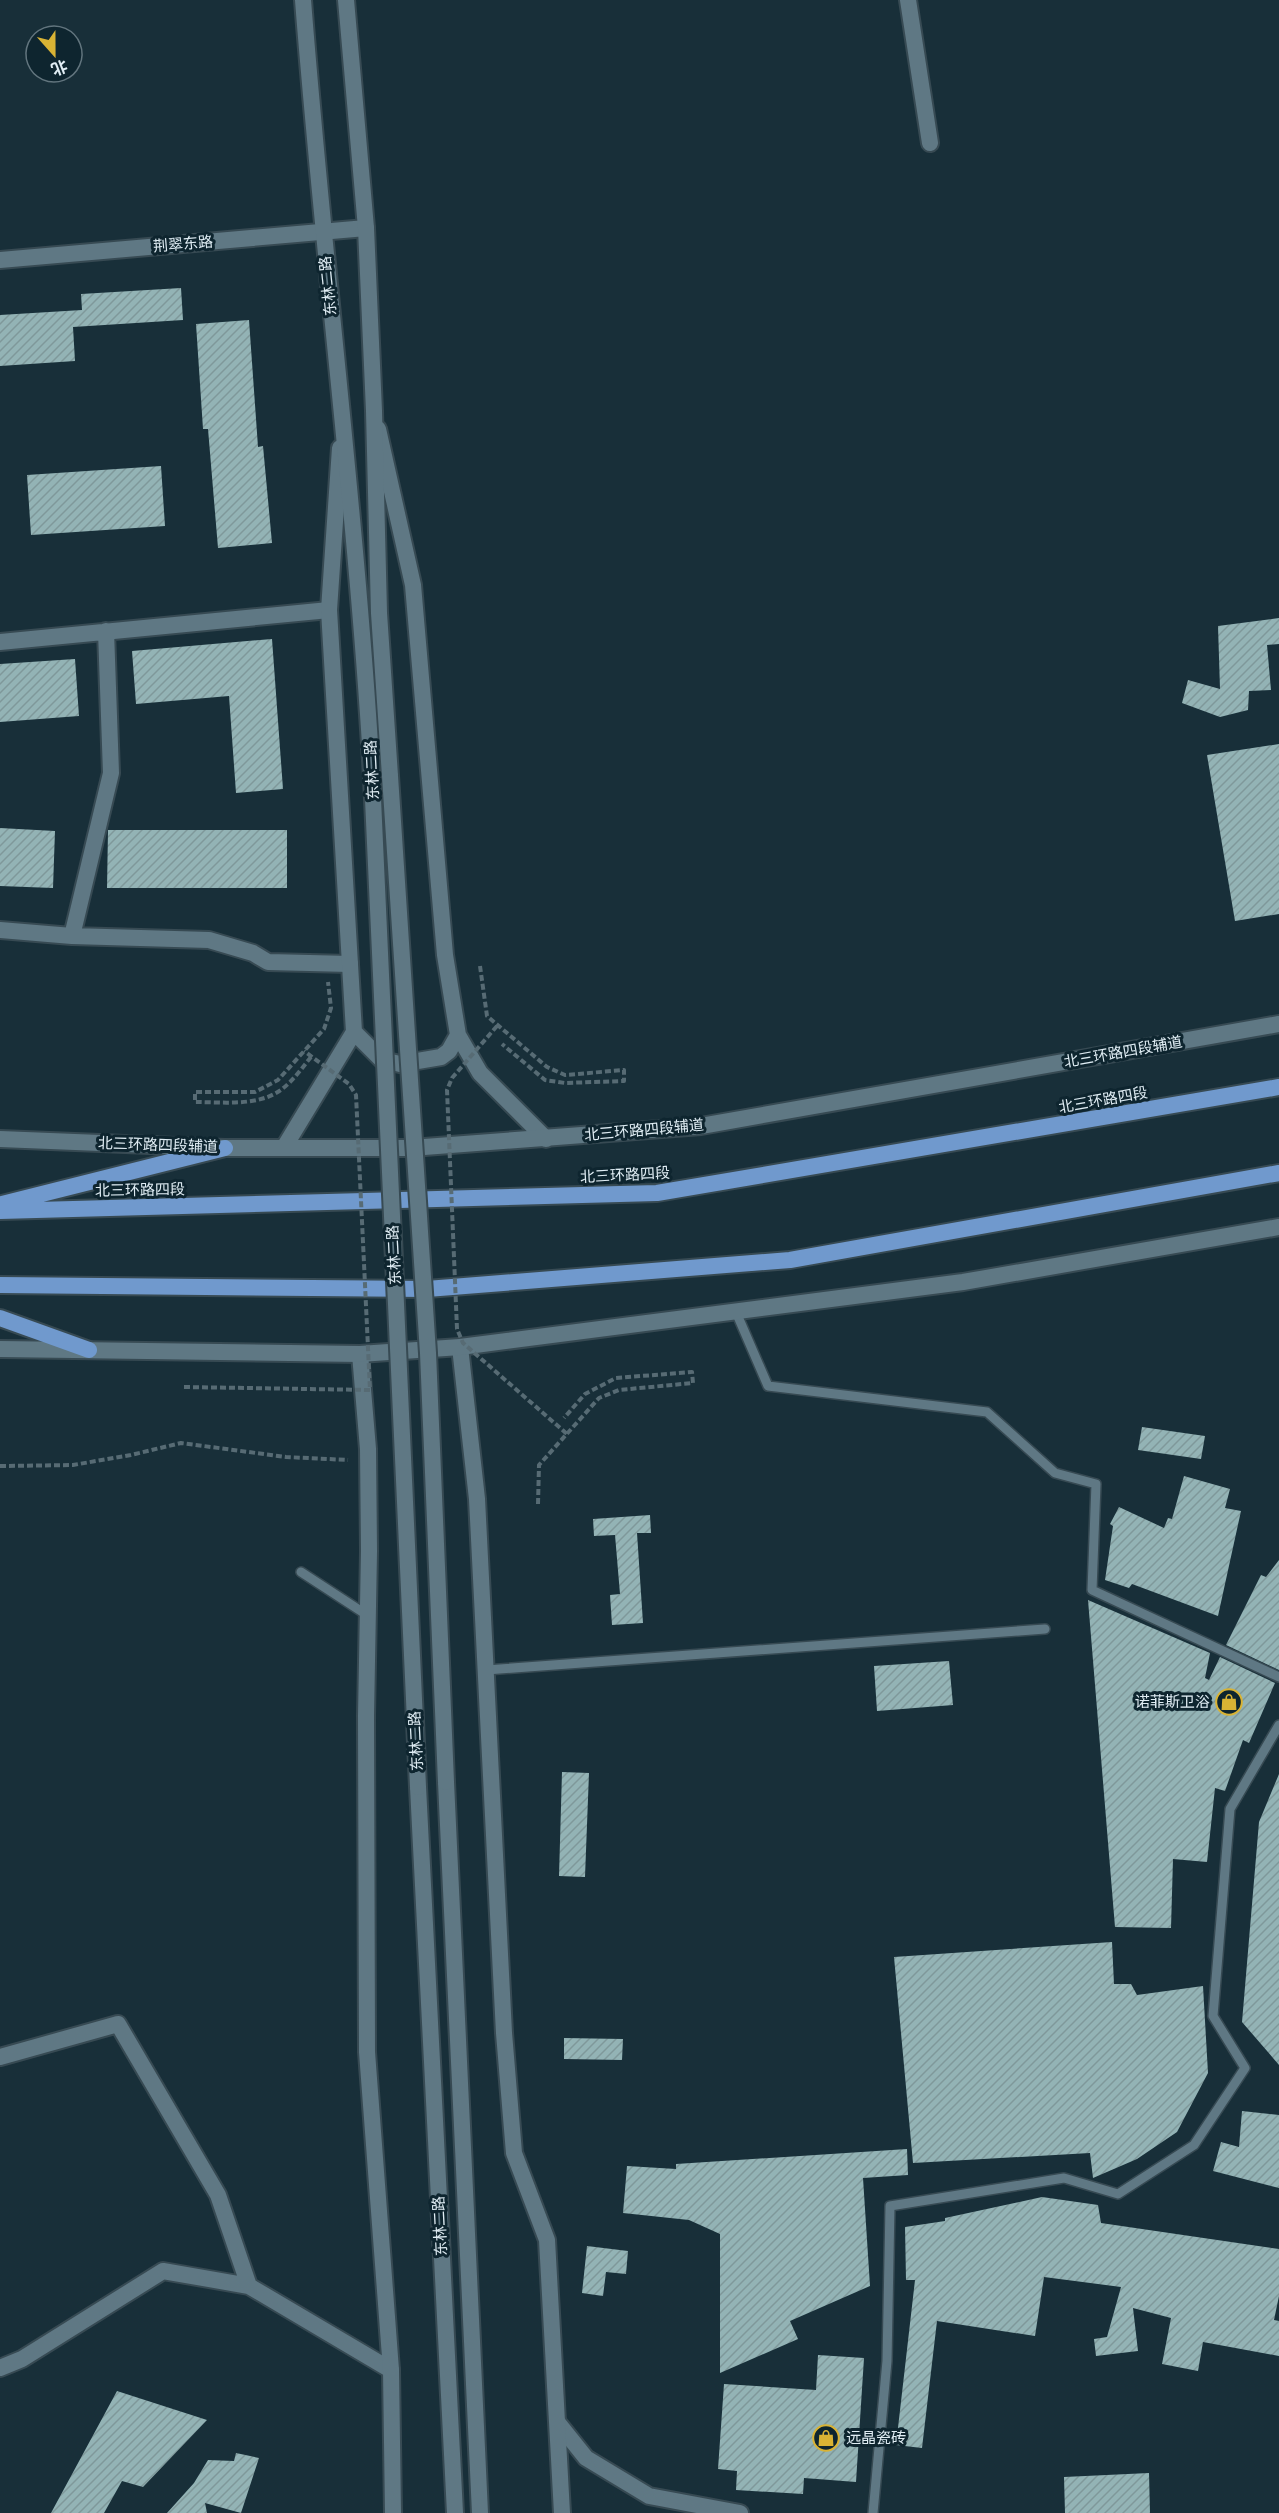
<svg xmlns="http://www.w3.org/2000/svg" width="1279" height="2513" font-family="Raleway,'Noto Sans SC',sans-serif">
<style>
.building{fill:url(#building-hatch)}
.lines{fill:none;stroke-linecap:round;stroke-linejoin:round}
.service-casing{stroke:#374a53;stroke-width:12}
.minor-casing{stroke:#374a53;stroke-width:20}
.tertiary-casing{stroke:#374a53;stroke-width:20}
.secondary-casing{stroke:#374a53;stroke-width:20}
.trunk-casing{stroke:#374a53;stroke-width:20}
.path{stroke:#576b74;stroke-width:4;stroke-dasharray:6 3;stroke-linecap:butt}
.service{stroke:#5f7884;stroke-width:9}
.minor{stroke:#5f7884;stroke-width:16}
.tertiary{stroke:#5f7884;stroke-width:16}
.secondary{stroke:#5f7884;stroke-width:16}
.trunk{stroke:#7099cd;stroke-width:16}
.secondary-bridge-casing{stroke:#374a53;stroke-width:20;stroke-linecap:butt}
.path-bridge{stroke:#576b74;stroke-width:4;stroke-dasharray:6 3;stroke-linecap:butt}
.secondary-bridge{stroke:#5f7884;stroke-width:16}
.labels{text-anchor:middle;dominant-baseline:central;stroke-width:6;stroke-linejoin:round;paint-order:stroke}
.street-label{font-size:15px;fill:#e0edf4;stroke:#0e252f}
.poi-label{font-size:15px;fill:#e0edf4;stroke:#0e252f;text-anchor:end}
</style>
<defs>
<pattern id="building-hatch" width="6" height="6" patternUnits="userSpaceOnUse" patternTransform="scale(1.5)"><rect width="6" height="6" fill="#93b3b5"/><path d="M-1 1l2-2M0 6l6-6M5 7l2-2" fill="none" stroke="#7f989a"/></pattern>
</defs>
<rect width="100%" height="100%" fill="#182f39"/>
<path class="building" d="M181 288 183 320 73 327 75 361 0 366V315L82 310 81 294Z
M249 320 258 447 263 446 272 543 218 548 208 429H203L196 324Z
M161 466 165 526 31 535 27 475Z
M1279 618V644L1267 645 1271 690 1249 691 1248 710 1220 717 1182 703 1188 680 1220 689 1218 626Z
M272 639 283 789 236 793 229 696 136 704 132 651Z
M75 659 79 716 0 722V664Z
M1279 744V914L1235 921 1207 755Z
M0 828 55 831 53 888 0 886Z
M108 830H287V888H107Z
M1142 1427 1205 1436 1201 1459 1138 1450Z
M1184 1476 1230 1489 1225 1508 1241 1511 1218 1616 1132 1584 1129 1588 1105 1580 1113 1526 1110 1524 1119 1507 1164 1528 1168 1518 1172 1519Z
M650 1515 651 1533H637L643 1623 612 1625 610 1595 620 1594 615 1535 594 1536 593 1519Z
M1279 1560V1670L1226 1645 1261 1575 1266 1577Z
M1088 1600 1210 1653 1205 1678 1209 1680 1220 1657 1275 1683 1249 1743 1243 1740 1225 1791 1215 1788 1207 1862 1173 1859 1171 1928 1115 1927Z
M949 1661 953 1705 877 1711 874 1666Z
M562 1772 589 1773 585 1877 559 1876Z
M1279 1774V2065L1242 2022 1259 1822Z
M1112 1942 1114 1984H1131L1137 1995 1203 1986 1208 2073 1177 2132 1137 2159 1093 2178 1090 2153 913 2163 894 1957Z
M564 2038 623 2039 622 2060 564 2059Z
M1242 2111 1279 2115V2188L1213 2171 1221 2142 1239 2147Z
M907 2149 908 2175 863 2178 870 2286 790 2321 798 2339 720 2373V2234L689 2220 623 2213 627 2166 676 2169V2164Z
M1042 2197 1098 2205 1101 2223 1279 2249V2296L1274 2320 1279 2321V2356L1203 2342 1198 2371 1162 2364 1171 2318 1133 2308 1138 2351 1096 2356 1094 2339 1107 2337 1121 2287 1044 2277 1035 2336 937 2321 922 2448 896 2445 915 2280H906L905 2227 945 2221V2218Z
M587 2246 628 2251 626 2274 606 2272 603 2296 582 2293Z
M818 2355 864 2358 856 2482 804 2478 803 2494 736 2490 737 2471 718 2469 724 2384 816 2390Z
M117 2391 207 2420 143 2487 122 2481 104 2513H51Z
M236 2453 259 2458 241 2513 205 2503 207 2513H167L194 2483 208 2460 234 2461Z
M1149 2473 1150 2513H1065L1064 2477Z"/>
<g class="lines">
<g class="service-casing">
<path id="service" d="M736 1312 768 1386 987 1412 1055 1473 1096 1484 1092 1590 1279 1677
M301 1572 367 1615
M486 1670 1045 1629
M873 2513 887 2361 890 2206 1064 2178 1118 2194 1194 2145 1245 2068 1213 2016 1230 1809 1279 1725"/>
</g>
<g class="minor-casing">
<path id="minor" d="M908 0 930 143
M0 642 329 610
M0 930 72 936 111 773 106 631
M72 936 209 940 253 953 268 962 350 964
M0 2057 118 2024 218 2195 249 2286
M0 2368 22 2359 163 2271 249 2286 391 2370
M558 2423 586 2458 649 2496 740 2513"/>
</g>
<g class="tertiary-casing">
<path id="tertiary" d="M0 260 366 228
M378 429 413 585 445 955 458 1035 480 1073 546 1139
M354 1032 382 1060 400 1064 441 1057 449 1051 458 1035
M285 1146 354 1032 329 610 340 448
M460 1347 477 1499 504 2033 514 2153 547 2240 562 2513
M360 1354 368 1449 369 1551 366 1716 367 2052 391 2370 393 2513"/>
</g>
<g class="secondary-casing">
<path id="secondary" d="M303 0C323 259 357 517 372 777
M346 0 366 228 374 411 379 613 390 776
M0 1139 225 1148H411L701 1126 1279 1024
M0 1349 360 1354 460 1347 963 1282 1279 1227
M446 1782 480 2513
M418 1787 455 2513"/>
</g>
<g class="trunk-casing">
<path id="trunk" d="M2 1204 225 1148
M0 1211 657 1193 1279 1087
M0 1285 427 1289 790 1260 1279 1173
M0 1318 89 1350"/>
</g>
<path class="path" d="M480 966 487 1016 547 1067 565 1075 624 1070V1081L565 1083 545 1080 502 1044
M311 1057C302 1068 293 1081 282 1089 259 1107 222 1102 195 1102V1092H255L278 1080 324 1029 331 1008 328 982
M0 1466 73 1465 131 1455 181 1443 286 1457 348 1460
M538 1504 539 1465 599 1398 619 1390 693 1383 692 1372 616 1378 585 1394 564 1418"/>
<use href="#service" class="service"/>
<use href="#minor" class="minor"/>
<use href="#tertiary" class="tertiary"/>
<use href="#secondary" class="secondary"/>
<use href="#trunk" class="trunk"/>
<g class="secondary-bridge-casing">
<path id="secondary-bridge" d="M390 776 428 1353 446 1782
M372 777 418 1787"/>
</g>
<path class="path-bridge" d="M497 1026 452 1078 447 1090 457 1329 463 1343 567 1434
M184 1387 370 1390 356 1095 349 1084 304 1051"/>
<use href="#secondary-bridge" class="secondary-bridge"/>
</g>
<defs>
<g id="shop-ring" transform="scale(1.35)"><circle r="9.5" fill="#0e252f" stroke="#d9b334" stroke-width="1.5"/><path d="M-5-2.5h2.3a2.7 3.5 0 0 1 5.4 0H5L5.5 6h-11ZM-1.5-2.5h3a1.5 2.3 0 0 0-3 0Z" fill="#d9b334"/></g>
</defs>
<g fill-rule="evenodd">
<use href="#shop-ring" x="1229" y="1702"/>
<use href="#shop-ring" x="826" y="2438"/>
</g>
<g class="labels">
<g class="street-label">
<text transform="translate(183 244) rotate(-5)">荆翠东路</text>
<text transform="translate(328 286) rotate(-96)">东林二路</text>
<text transform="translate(372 770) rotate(-93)">东林二路</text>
<text transform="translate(1123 1052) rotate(-10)">北三环路四段辅道</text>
<text transform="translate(1103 1100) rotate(-10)">北三环路四段</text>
<text transform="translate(644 1130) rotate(-5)">北三环路四段辅道</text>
<text transform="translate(158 1145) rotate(2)">北三环路四段辅道</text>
<text transform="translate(625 1175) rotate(-3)">北三环路四段</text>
<text transform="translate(140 1190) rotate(-1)">北三环路四段</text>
<text transform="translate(394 1255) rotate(-93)">东林二路</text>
<text transform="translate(416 1741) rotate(-93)">东林二路</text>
<text transform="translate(440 2226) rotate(-93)">东林二路</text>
</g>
<g class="poi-label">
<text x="1210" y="1702">诺菲斯卫浴</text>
<text x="846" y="2438" text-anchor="start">远晶瓷砖</text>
</g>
</g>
<g transform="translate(54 54) rotate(159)"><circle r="28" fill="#0e252f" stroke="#62757e" stroke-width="1.5"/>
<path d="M0-4.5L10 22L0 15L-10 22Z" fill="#d9b334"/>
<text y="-9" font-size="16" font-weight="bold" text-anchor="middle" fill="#e0edf4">北</text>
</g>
</svg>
